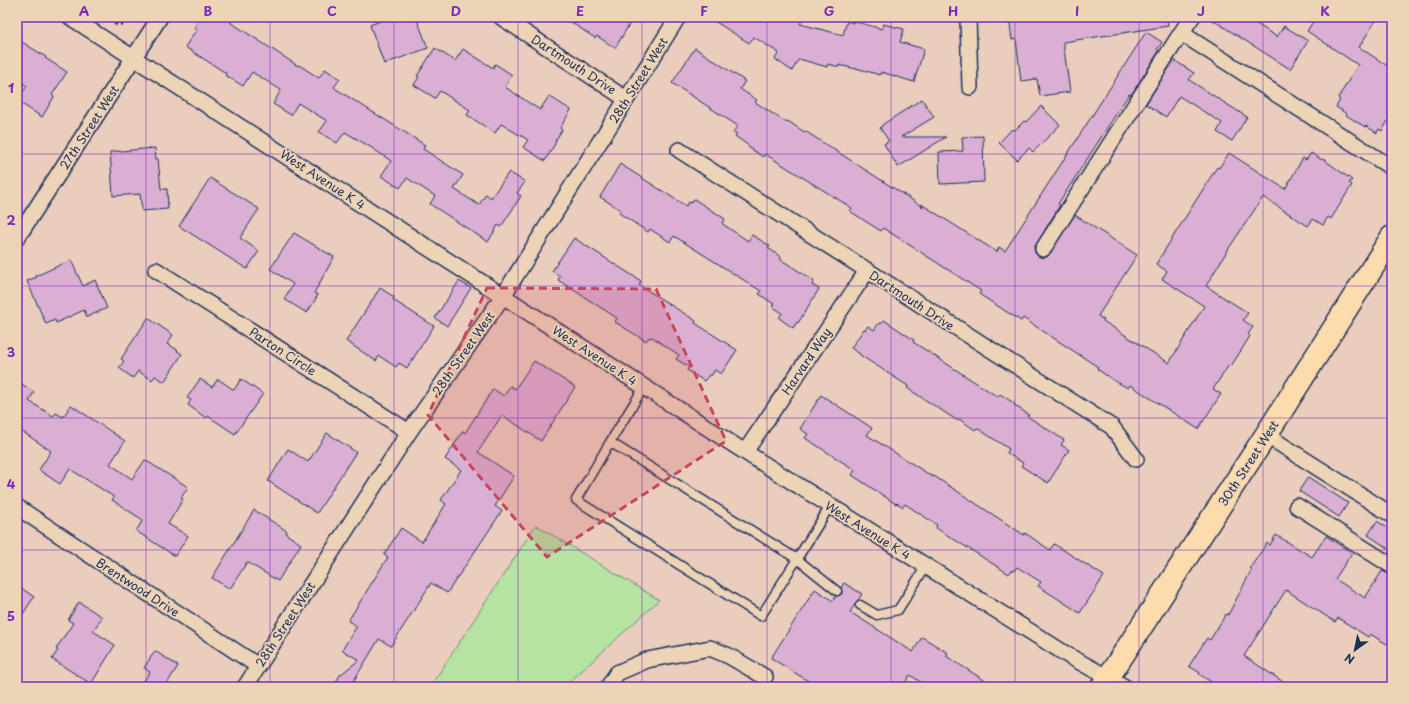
<svg xmlns="http://www.w3.org/2000/svg" width="1409" height="704" font-family="'Playpen Sans',sans-serif">
<style>
.green{fill:#b6e3a1;stroke:#688980}
.building{fill:#dbafd4;stroke:#1b2f5e}
.lines{fill:none;stroke-linecap:round;stroke-linejoin:round}
.service-casing{stroke:#1b2f5e;stroke-width:11}
.minor-casing{stroke:#1b2f5e;stroke-width:18}
.primary-casing{stroke:#1b2f5e;stroke-width:25}
.path{stroke:#1b2f5e;stroke-width:2.5;stroke-dasharray:3 3;stroke-linecap:butt}
.service{stroke:#eed4b6;stroke-width:8}
.minor{stroke:#eed4b6;stroke-width:15}
.primary{stroke:#fcdcac;stroke-width:22}
.marked{fill:#c8485b;fill-opacity:0.2;stroke:#c8485b;stroke-width:3;stroke-dasharray:8 5;stroke-linejoin:round}
.grid{fill:none;stroke:#7b2cbf;stroke-width:1;stroke-opacity:0.55}
.labels{text-anchor:middle;dominant-baseline:central;stroke-width:3.5;stroke-linejoin:round;paint-order:stroke}
.street-label{font-size:12px;fill:#1b2f5e;stroke:#eed4b6}
.neatline{fill:none;stroke:#7b2cbf;stroke-width:1.5}
.grid-label{font-size:13px;text-anchor:middle;font-weight:bold;fill:#7b2cbf}
</style>
<rect width="100%" height="100%" fill="#eacdbc"/>
<filter id="ink" filterUnits="userSpaceOnUse"><feTurbulence type="fractalNoise" baseFrequency=".025" numOctaves="2"/><feDisplacementMap in="SourceGraphic" scale="8" xChannelSelector="R" yChannelSelector="G"/><feConvolveMatrix kernelMatrix="1 2 1 2 8 2 1 2 1" color-interpolation-filters="sRGB"/></filter>
<g filter="url(#ink)">
<path class="green" d="M536 525 659 600 564 687H430Z"/>
<path class="building" d="M201 17H234L230 22 298 66 299 65 319 78 325 69 340 79 334 87 336 89 425 145 423 149 463 175 454 189 479 205 486 194 491 198 509 172 525 182 517 193 521 196 501 227 498 225 488 242 430 204 435 196 407 178 400 188 381 176 391 161 372 148 345 132 337 143 319 132 327 121 298 103 291 115 273 104 281 90 252 72 243 86 225 75 226 73 185 47 197 29 194 28Z
M391 17H416L428 48 384 64 370 25Z
M563 17H616L629 25 615 48 597 36 595 38Z
M708 17H804L800 24 843 35 847 21 853 23V21L882 29 883 24 904 29 900 42 924 49 914 82 881 72 880 75 856 68V69L839 65V67L828 64 827 67 799 59 792 71 775 59 779 53 754 37 749 43Z
M1009 17H1167L1168 26 1063 42 1070 92 1040 96 1037 79 1021 81 1016 39 1012 40Z
M1208 17H1246L1277 37 1284 26 1308 41 1290 69Z
M1316 17H1378L1359 47 1392 69V114L1382 131 1379 129 1377 133 1366 126 1365 127 1346 115 1347 114 1336 107 1340 100 1338 98 1358 65 1307 31Z
M1146 32 1162 42 1157 50 1159 51 1131 95 1129 94 1058 204 1060 205 1034 248 1035 253 1038 256 1043 258 1047 257 1075 215 1137 255 1098 316 1104 320 1103 321 1169 363 1204 306 1162 279 1167 271 1156 264 1217 167 1219 168 1229 153 1285 189 1303 158 1306 160 1311 153 1322 160 1323 159 1352 180 1349 183 1352 185 1339 206 1331 219 1328 217 1323 225 1313 219 1308 226 1263 197 1227 251 1206 286 1248 313 1243 320 1253 327 1248 334 1250 336 1242 349 1231 366 1229 365 1213 389 1221 394 1198 429 1130 385 1128 388 1113 380 1097 369 1098 367 1023 318 1021 321 979 294 981 291 883 228 881 231 865 221 850 211 852 208 765 154 763 157 748 147 749 146 735 136 737 134 733 132 738 126 672 83 695 48 745 81 740 89 757 100 755 102 787 123 788 121 804 132 805 131 923 207 921 204 997 252 999 247 1005 251Z
M22 42 46 57 45 58 67 72 52 95 54 97 42 117 17 101 27 86 17 80V50Z
M435 48 455 61 463 49 493 68 495 64 500 67 512 75 505 87 540 110 549 96 571 110 560 128 562 130 555 141 556 142 545 161 523 147 528 140 501 124 495 133 467 115 470 110 440 91 435 98 414 85 419 77 417 76Z
M1174 60 1194 73 1189 80 1247 117 1232 141 1217 132 1222 123 1179 96 1166 117 1146 104Z
M922 99 934 117 901 137H946L898 167 884 144 889 141 880 128 882 126V125Z
M1041 106 1060 125 1033 152 1029 148 1017 160 999 143 1012 129 1014 131 1024 121 1026 122Z
M983 136 984 182 940 184 939 152 963 151 962 137Z
M155 148 156 159H158L161 189H167L168 209 142 211 140 194 113 196 110 152Z
M620 164 686 206 689 202 692 203 694 199 725 219 722 223 724 225 748 241 752 235 770 246 768 248 781 257 780 259 814 281 812 285 819 289 798 323 797 322 793 328 779 318 782 313 772 306 774 304 759 294 761 291 674 236 670 242 650 229 648 232 619 213 621 210 600 197Z
M210 178 259 209 240 238 259 251 247 269 179 226Z
M294 233 334 257 314 293 318 295 307 313 284 299 293 284 270 269Z
M574 238 641 281 639 285 696 321 695 323 737 350 721 374 715 370 711 376 709 375 704 381 687 370 689 367 676 359 679 355 652 337 651 338 649 337 646 341 615 322 617 318 558 280 560 276 552 271Z
M71 260 83 286 95 280 107 308 87 317 84 310 56 323 55 320 46 324 27 281 37 277 36 276Z
M459 281 471 288 447 326 435 318Z
M380 288 394 297 393 300 434 326 407 368 399 363 396 367 379 356 376 361 346 341Z
M148 318 173 335 167 344 178 350 177 351 182 354 164 382 155 376 152 380 138 371 133 378 119 368 124 361 121 359Z
M884 320 914 340 913 342 998 397 1000 394 1015 404 1014 405 1029 415 1027 416 1064 440 1061 445 1069 450 1048 483 1021 466 1023 463 1007 453 1009 449 977 428 975 430 959 419 958 421 907 388 908 386 860 355V354L851 348 864 329 865 330 868 326 874 330 879 323 881 324Z
M534 361 575 387 541 441 502 415 478 452 514 476 495 506 502 511 447 593 431 583 391 646 379 639 350 687H333L340 675 359 660 342 650 357 626 348 621 388 557 384 555 401 528 422 542 446 504 441 500 461 470 445 459 463 431 465 433 493 389 504 396 510 386 515 389Z
M200 379 212 387 218 379 234 390 241 379 263 394 235 434 208 416 206 418 188 405 191 400 187 398Z
M17 381 34 392 29 401 53 416 56 413 63 417 71 405 125 441 110 464 132 479 145 460 188 487 181 498 183 499 168 524 188 536 175 556 136 531 143 520 112 500 114 497 70 469 60 484 39 470 51 451 17 428Z
M821 395 872 428 867 435 933 477 934 476 1024 535 1025 533 1050 550 1054 544 1104 576 1080 613 1038 586 1041 582 1017 567 1014 571 1012 570 1009 574 936 528 937 525 905 504 903 507 897 503 896 504 852 475 855 470 805 438 808 434 800 429Z
M327 433 356 452 317 513 268 481 288 449 308 462Z
M1308 477 1348 503 1339 517 1299 491Z
M254 510 287 531 286 534 301 544 278 581 247 562 230 589 212 578Z
M1377 521 1392 531V551L1368 535Z
M1276 535 1312 557 1326 536 1352 553 1335 579 1365 598 1382 571 1392 575V647L1370 634 1368 637 1338 618 1335 622 1286 590 1244 656 1291 687H1219L1199 674 1200 673 1189 666 1207 638 1210 640 1226 614 1228 615 1252 569 1250 568 1267 543 1270 545Z
M844 583 862 594 850 612 913 652 922 637 948 653 946 656 995 687H928L910 675 903 687H818L771 658 815 589 833 601 836 596 842 594V591L841 588Z
M17 585 34 597 17 623Z
M79 602 102 617 93 631 115 645 91 684 52 659 58 650 56 649 73 623 68 620Z
M155 651 178 666 165 687H140L150 672 144 668Z"/>
<g class="lines">
<g class="service-casing">
<path id="service" d="M644 387 610 442 797 559 830 506
M610 442 576 500 761 616 797 559 837 591
M860 605 877 615 898 610 926 566"/>
</g>
<g class="minor-casing">
<path id="minor" d="M70 17 745 452 1069 656 1125 687
M501 17 626 99
M968 17 970 87
M1192 17 1181 33 1392 168
M679 150 1112 427 1136 459
M17 238 160 17
M1043 249 1181 33
M156 270 409 432
M1266 435 1392 515
M745 452 867 271
M1297 506 1392 566
M17 507 258 666
M245 687 409 432 503 296 678 17
M608 687 617 673 647 660 710 648 729 656 765 677"/>
</g>
<g class="primary-casing">
<path id="primary" d="M1102 687 1266 435 1392 237"/>
</g>
<path class="path" d="M114 24C122 26 128 23 133 17"/>
<use href="#service" class="service"/>
<use href="#minor" class="minor"/>
<use href="#primary" class="primary"/>
</g>
</g>
<path class="marked" d="M487 288 656 289 726 441 547 557 428 415Z"/>
<path class="grid" d="M146 17V687M270 17V687M394 17V687M518 17V687M642 17V687M767 17V687M891 17V687M1015 17V687M1139 17V687M1263 17V687M17 154H1392M17 286H1392M17 418H1392M17 550H1392"/>
<g class="labels">
<g class="street-label">
<text transform="translate(574 64) rotate(33)">Dartmouth Drive</text>
<text transform="translate(638 80) rotate(-58)">28th Street West</text>
<text transform="translate(89 127) rotate(-57)">27th Street West</text>
<text transform="translate(323 179) rotate(33)">West Avenue K 4</text>
<text transform="translate(912 300) rotate(33)">Dartmouth Drive</text>
<text transform="translate(283 351) rotate(33)">Parton Circle</text>
<text transform="translate(463 353) rotate(-55)">28th Street West</text>
<text transform="translate(595 355) rotate(33)">West Avenue K 4</text>
<text transform="translate(806 361) rotate(-56)">Harvard Way</text>
<text transform="translate(1248 463) rotate(-57)">30th Street West</text>
<text transform="translate(868 530) rotate(32)">West Avenue K 4</text>
<text transform="translate(138 587) rotate(33)">Brentwood Drive</text>
<text transform="translate(285 624) rotate(-57)">28th Street West</text>
</g>
</g>
<rect width="1409" height="704" fill="none" stroke="#eed4b6" stroke-width="44"/>
<g transform="translate(1355 650) rotate(213)" stroke="#eed4b6" stroke-width="3" paint-order="stroke">
<path d="M0-3L7 15L0 10L-7 15Z" fill="#1b2f5e"/>
<text y="-6" font-size="11" font-weight="bold" text-anchor="middle" fill="#1b2f5e">N</text>
</g>
<rect x="22" y="22" width="1365" height="660" class="neatline"/>
<g class="grid-label">
<text x="84" y="16">A</text>
<text x="208" y="16">B</text>
<text x="332" y="16">C</text>
<text x="456" y="16">D</text>
<text x="580" y="16">E</text>
<text x="704" y="16">F</text>
<text x="829" y="16">G</text>
<text x="953" y="16">H</text>
<text x="1077" y="16">I</text>
<text x="1201" y="16">J</text>
<text x="1325" y="16">K</text>
<text x="11" y="93">1</text>
<text x="11" y="225">2</text>
<text x="11" y="357">3</text>
<text x="11" y="489">4</text>
<text x="11" y="621">5</text>
</g>
</svg>
